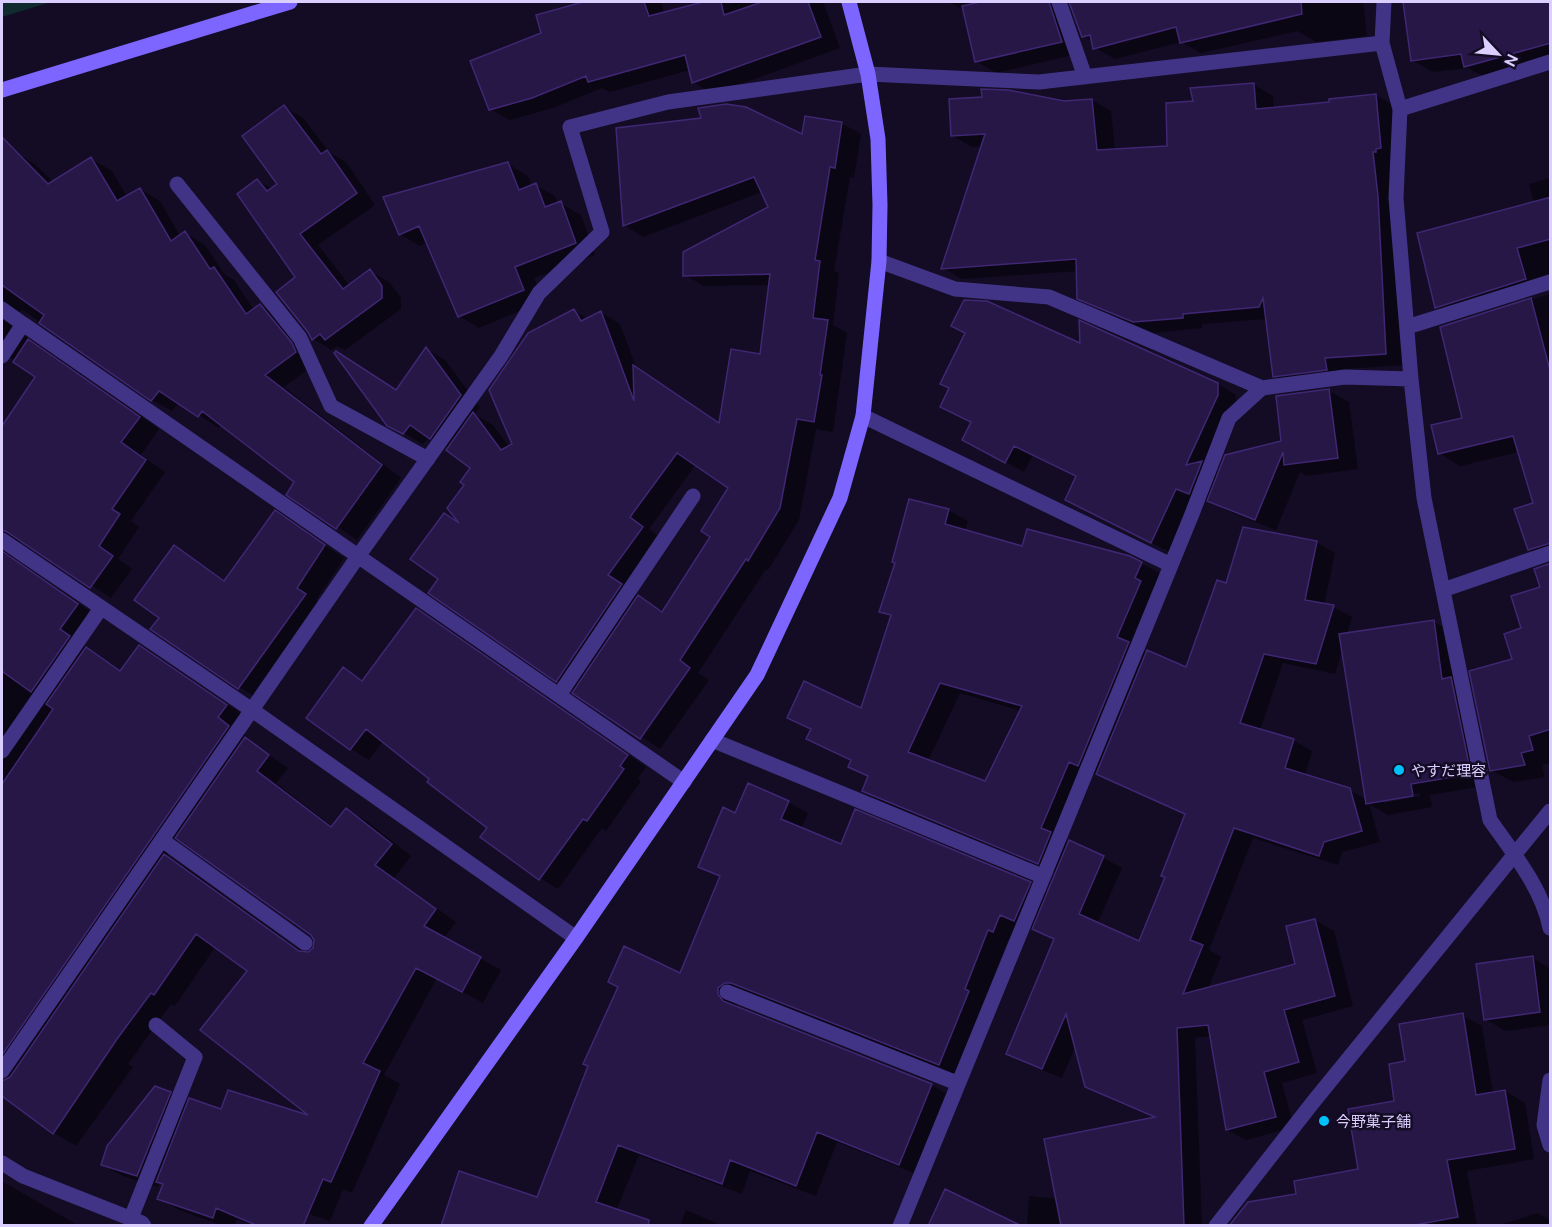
<svg xmlns="http://www.w3.org/2000/svg" width="1552" height="1227" font-family="Ubuntu,'Noto Sans JP',sans-serif">
<style>
.green{fill:#0f2b2e}
.shadow{fill:#0007;fill-rule:evenodd}
.building{fill:#261746;stroke:#402774;stroke-width:1.5;fill-rule:evenodd}
.lines{fill:none;stroke-linecap:round;stroke-linejoin:round}
.street{stroke:#413486;stroke-width:15}
.secondary{stroke:#7d66ff;stroke-width:15}
.poi-dot{fill:#00c1fa;stroke:#130c24;stroke-width:2}
.labels{text-anchor:middle;dominant-baseline:central;stroke-width:5;stroke-linejoin:round;paint-order:stroke}
.poi-label{font-size:15px;fill:#dbcfff;stroke:#130c24;text-anchor:start}
</style>
<rect width="100%" height="100%" fill="#130c24"/>
<path class="green" d="M2 2H51L2 17Z"/>
<path class="shadow" d="M588 2H661L664 13 709 2H724L729 4 738 2H823L840 48 713 94 693 82 690 70 610 92 602 88 553 108 510 120 490 109 543 34 538 16Z
M949 2H1055L1070 10 1069 18 1082 53 996 73 976 61 964 8 962 9Z
M1071 2H1363L1367 36 1317 42 1297 31 1201 53 1181 42 1115 59 1095 48 1093 42 1083 36Z
M1405 2H1550V62L1487 78 1468 68 1433 72 1412 60Z
M1253 84 1273 96 1274 109 1331 103 1376 95 1395 106 1405 365 1344 369 1345 380 1294 387 1275 376 1267 319 1202 324V328L1154 333 1099 309 1079 298 1078 271 962 279 943 268 983 146 972 147 953 136 1064 103 1092 100 1111 111 1115 150 1168 147 1195 102Z
M284 107 303 118 330 153 346 162 375 205 318 245 350 286 370 271 389 282 401 298V309L345 350 337 346 332 350 313 339 297 277 257 181 273 189 280 185Z
M841 123 861 134 854 178 850 177 834 271 839 273 833 325 847 333 833 432 816 429 799 520 768 570 766 569 698 673 709 680 660 749 557 680 440 579 462 525 466 484 472 468 449 448 429 437 423 444 388 424 397 391 426 349 445 360 480 407 474 414 493 425 509 447 514 445 574 311 588 319 601 312 620 324 637 370 720 424 762 356 770 285 704 286 685 275 770 208 762 192 643 237 624 225 803 136ZM696 464 730 487 712 537 664 612 640 598V596L627 587 662 539 649 529Z
M15 152 35 164 53 182 91 159 112 171 127 197 140 189 160 201 180 236 185 233 205 245 225 275 234 280 254 310 260 305 280 317 315 364 284 387 401 478 357 540 288 494 296 481 221 424 219 428 179 402 172 411 152 400 23 310 14 315 13 325 29 339 28 341 46 351 159 429 141 455 165 472 131 521 139 527 118 559 132 569 111 598 26 542H19L14 547 13 557 17 562 97 616 79 641 89 649 88 650 121 671 139 647 159 658 246 717 237 730 248 738 247 740 288 768 276 783 333 827 346 810 367 821 411 856 394 878 456 922 444 938 501 970 483 1003 437 978 384 1075 400 1084 352 1193 343 1189 330 1221 288 1207 280 1226H253L237 1219 234 1226H224L179 1210 159 1198 164 1185 159 1182 158 1187 123 1176 102 1165 170 1093 189 1104 222 1111 314 1119 250 970 216 946 175 1006 171 1004 128 1064 133 1067 76 1146 56 1134 2 1095V427L38 376 2 352V170ZM179 838 312 934 316 943 314 950 305 954 185 867 167 857Z
M508 164 528 176 532 186 535 185 555 196 558 204 560 203 581 215 595 255 534 278 543 301 479 328 459 316 428 242 420 246 400 234Z
M1550 178V290L1458 319 1436 307 1534 203 1529 184Z
M1550 294V562L1529 549 1535 504 1519 452 1460 466 1439 453 1464 419 1441 328Z
M1081 345 1218 384 1236 395V406L1209 466 1220 473 1283 442 1329 391 1349 402 1358 469 1306 476 1300 472 1276 530 1230 512 1209 501 1208 503 1195 498 1170 552 1066 500 1078 477 1033 455 1024 472 982 450Z
M948 510 968 521 965 531 1023 548 1129 557 1161 574 1136 648 1187 669 1227 585 1316 542 1335 553 1324 605 1333 607 1352 617 1347 634 1434 622 1454 633 1490 785 1430 795 1432 807 1388 815 1369 804 1380 842 1342 852 1338 865 1253 838 1209 950 1221 957 1208 989 1297 965 1315 920 1334 931 1353 1006 1302 1020 1317 1073 1282 1083 1294 1127 1246 1140 1227 1130 1212 1036 1195 1038 1202 1226H1027L1029 1196 1057 1199 1155 1118 1106 1097 1086 1086 1076 1045 1062 1078 1027 1064 1008 1053 1055 941 1035 929V931L1020 925 1013 942 1008 940 984 1001 959 1076 752 994 745 993 738 999 737 1007 931 1085 951 1096 919 1175 837 1142 816 1196 750 1171 742 1194 639 1155 616 1211 537 1199 681 975 721 878 700 866 736 815 788 802 808 813 801 829 841 846 1030 883 1048 894 1057 873 883 802 864 791 869 777 850 766 852 761 808 739 812 730 789 717 862 710 892 617 881 611ZM1343 648 1367 800 1349 790 1305 776 1312 751 1293 740 1260 730 1283 663 1335 674ZM960 693 1021 711 985 783 928 761ZM1089 772 1098 776 1099 774 1117 784 1186 815 1167 877 1139 943 1097 924 1122 868 1104 858 1077 921 1074 920 1069 844 1060 839ZM1420 793V796L1384 803V800Z
M275 512 344 558 316 600 325 606 259 699 239 687 161 617 175 547 226 581Z
M1550 564V763L1542 765 1545 777 1513 782 1491 770 1514 660 1523 629Z
M417 610 435 621 646 767 638 778 641 781 606 831 602 828 558 889 540 878 489 828 431 778 383 741 369 760 351 749 308 718 344 669 364 681Z
M1532 958 1550 968V1025L1506 1031 1485 1019Z
M1462 1015 1482 1026 1493 1093 1505 1091 1525 1103 1534 1159 1467 1171 1477 1226H1244L1297 1195 1360 1171 1396 1102 1406 1062Z
M2 1181 79 1226H2Z
M686 1210 723 1226H680Z
M1538 1213 1550 1220V1226H1496Z"/>
<path class="building" d="M583 2H644L649 16 703 2H721L724 15 762 2H808L821 37 692 83 685 55 588 82 586 76 532 98 489 110 470 61 541 33 536 15Z
M980 2H1049L1062 42 975 62 962 6Z
M1069 2H1301L1302 14 1180 43 1176 27 1093 49 1090 35 1082 37Z
M1403 2H1551V43L1464 67 1461 54 1411 61Z
M1254 83 1256 109 1329 102V99L1376 94 1381 148 1376 149V152H1373L1378 196 1386 354 1325 358 1327 370 1273 377 1263 298 1259 307 1183 314V318L1133 322 1077 299 1076 259 941 269 985 134 951 136 949 99 982 97 981 89 1008 90 1064 101 1092 99 1097 150 1167 146 1166 103 1193 101 1190 88Z
M726 104 746 107 802 134 805 116 842 122 835 168 830 167 815 260 820 261 813 318 828 320 820 375H822L814 422 797 419 780 508 748 561 746 559 680 660 690 668 640 739 572 693 638 595 662 612 710 537 701 531 728 488 677 453 630 517 643 527 608 575 622 584 556 682 428 593 438 579 410 559 444 513 459 523 447 508 464 485 460 482 470 468 446 450 473 412 501 450 512 444 489 390 528 333 574 309 581 321 601 311 634 401 633 365 719 423 731 349 760 354 770 274 683 276V252L768 207 754 177 623 226 616 128 701 118 698 108Z
M284 105 321 154 327 150 357 193 300 234 343 289 370 269 382 286V298L325 340 320 334 312 340 308 332 276 292 295 277 237 194 257 179 267 191 277 184 242 136Z
M2 137 48 184 91 157 117 201 140 188 171 241 185 231 210 269 214 267 246 314 260 304 292 343 296 352 265 375 382 465 336 529 286 495 294 482 202 411 198 417 159 391 151 401 39 323 44 315 2 285Z
M508 162 519 190 536 183 545 207 561 201 576 243 515 267 524 290 458 317 419 226 399 235 383 197Z
M1551 197V239L1517 248 1526 279 1435 308 1417 233Z
M1531 298 1551 374V543L1528 550 1514 509 1533 503 1513 436 1438 454 1431 425 1462 418 1440 327Z
M964 300 987 301 1080 343 1079 320 1218 383V395L1186 465 1202 461 1189 494 1176 489 1151 543 1065 500 1076 476 1014 446 1005 463 962 440 971 422 940 407 949 388 940 384 965 333 951 326Z
M28 339 140 417 121 442 146 460 112 509 120 514 99 546 113 556 90 588 7 532 2 530V426L35 377 13 362Z
M426 347 461 395 430 439 410 425 403 434 387 426 334 353 336 351 396 390Z
M1329 389 1338 458 1284 465 1283 452 1255 520 1207 501 1225 455 1281 441 1276 396Z
M909 499 949 509 945 524 1022 546 1027 529 1130 556 1142 562 1135 578 1141 581 1117 637 1129 642 1078 766 1069 762 1041 828 1051 832 1038 864 862 791 868 776 848 767 851 760 806 739 811 729 787 718 804 681 861 708 891 615 879 612 895 563 892 562ZM940 683 1022 706 985 781 908 752Z
M275 510 325 545 297 588 306 594 238 689 150 629 159 618 134 600 174 545 224 581Z
M1243 527 1317 541 1305 600 1334 605 1316 664 1264 654 1240 723 1294 739 1285 768 1350 788 1362 831 1324 842 1319 856 1234 828 1190 940 1203 945 1183 994 1295 964 1286 926 1315 919 1335 996 1284 1010 1299 1062 1264 1072 1276 1117 1226 1130 1208 1025 1177 1028 1184 1226H1061L1044 1139 1155 1117 1085 1087 1066 1014 1042 1069 1006 1054 1054 939 1032 929 1069 840 1104 856 1079 914 1139 941 1165 877 1161 876 1185 814 1096 774 1147 650 1186 667 1217 580 1226 583Z
M2 551 78 604 60 629 70 636 31 692 2 671Z
M1551 563V729L1529 736 1533 750 1521 753 1525 765 1490 771 1469 671 1512 659 1504 634 1521 628 1511 596 1540 587 1534 569Z
M416 608 628 755 620 766 624 769 587 821 583 819 539 880 480 837 487 828 427 782 429 779 366 729 350 750 306 718 343 667 362 681Z
M1434 620 1442 679 1451 677 1471 774 1411 784 1413 796 1366 804 1339 634Z
M139 645 227 705 218 717 229 726 2 1055V784L53 709 46 704 86 647 120 671Z
M245 737 269 755 257 771 331 827 346 808 392 844 375 865 436 909 424 926 481 957 462 992 416 968 363 1063 380 1071 331 1182 323 1179 303 1226H258L216 1208 213 1218 157 1199 163 1184 156 1182 189 1098 221 1109 228 1090 308 1115 200 1030 247 971 196 934 154 995 151 993 117 1039 53 1134 2 1096V1081L10 1077 164 854 299 951 308 952 313 948 314 940 311 935 175 838Z
M748 783 789 801 781 819 841 844 855 809 1031 882 1014 921 1000 915 993 932 988 930 965 989 969 991 939 1065 731 983H725L718 988V994L723 1001 932 1084 899 1165 817 1132 796 1186 730 1160 722 1184 618 1145 596 1202 649 1220 648 1226H441L459 1171 537 1197 588 1066 583 1064 618 987 608 982 624 946 680 973 720 876 698 867 723 807 735 813Z
M1533 956 1540 1012 1484 1020 1476 964Z
M1463 1013 1476 1095 1505 1090 1515 1149 1447 1160 1458 1217 1410 1226H1229L1248 1202 1296 1194 1294 1181 1358 1169 1348 1109 1394 1101 1389 1064 1405 1061 1399 1024Z
M155 1086 171 1092 137 1176 101 1165 107 1146Z
M945 1189 1022 1226H928Z"/>
<g class="lines">
<path class="street" d="M1059 2 1085 77
M1384 2 1382 43 1400 109 1396 198 1411 379 1424 498 1490 820C1513 853 1542 888 1550 928
M1400 109 1550 62
M177 184 300 338 331 406 428 459
M879 261 955 289 1049 297 1262 388
M2 309 23 324
M1407 327 1550 282
M2 356 23 324 684 782
M863 416 1171 565
M2 540 252 710 576 938
M1443 590 1550 553
M559 695 693 496
M712 740 1042 876
M2 751 101 608
M162 840 305 943
M727 992 957 1083
M2 1071 359 555 501 356 539 293 602 232 570 127 668 102 868 74 1039 82 1382 43
M1550 1080 1544 1125 1550 1145
M2 1163 23 1176 142 1223 144 1226
M131 1218 195 1057 156 1025
M900 1226 1192 514 1229 418 1262 388 1345 377 1411 379
M1216 1226 1314 1101 1550 811"/>
<path class="secondary" d="M2 90 290 2
M371 1226 576 938 757 675 840 498 863 416 879 261 880 205 878 139 868 74 849 2"/>
</g>
<g class="poi-dot">
<circle cx="1399" cy="770" r="6"/>
<circle cx="1324" cy="1121" r="6"/>
</g>
<g class="labels">
<g class="poi-label">
<text x="1411" y="770">やすだ理容</text>
<text x="1336" y="1121">今野菓子舗</text>
</g>
</g>
<rect width="1552" height="1227" fill="none" stroke="#dbcfff" stroke-width="6"/>
<g transform="translate(1498 54) rotate(116)" stroke="#130c24" stroke-width="4.5" paint-order="stroke">
<path d="M0-4.5L10 22L0 15L-10 22Z" fill="#dbcfff"/>
<text y="-9" font-size="16" font-weight="bold" text-anchor="middle" fill="#dbcfff">N</text>
</g>
</svg>
